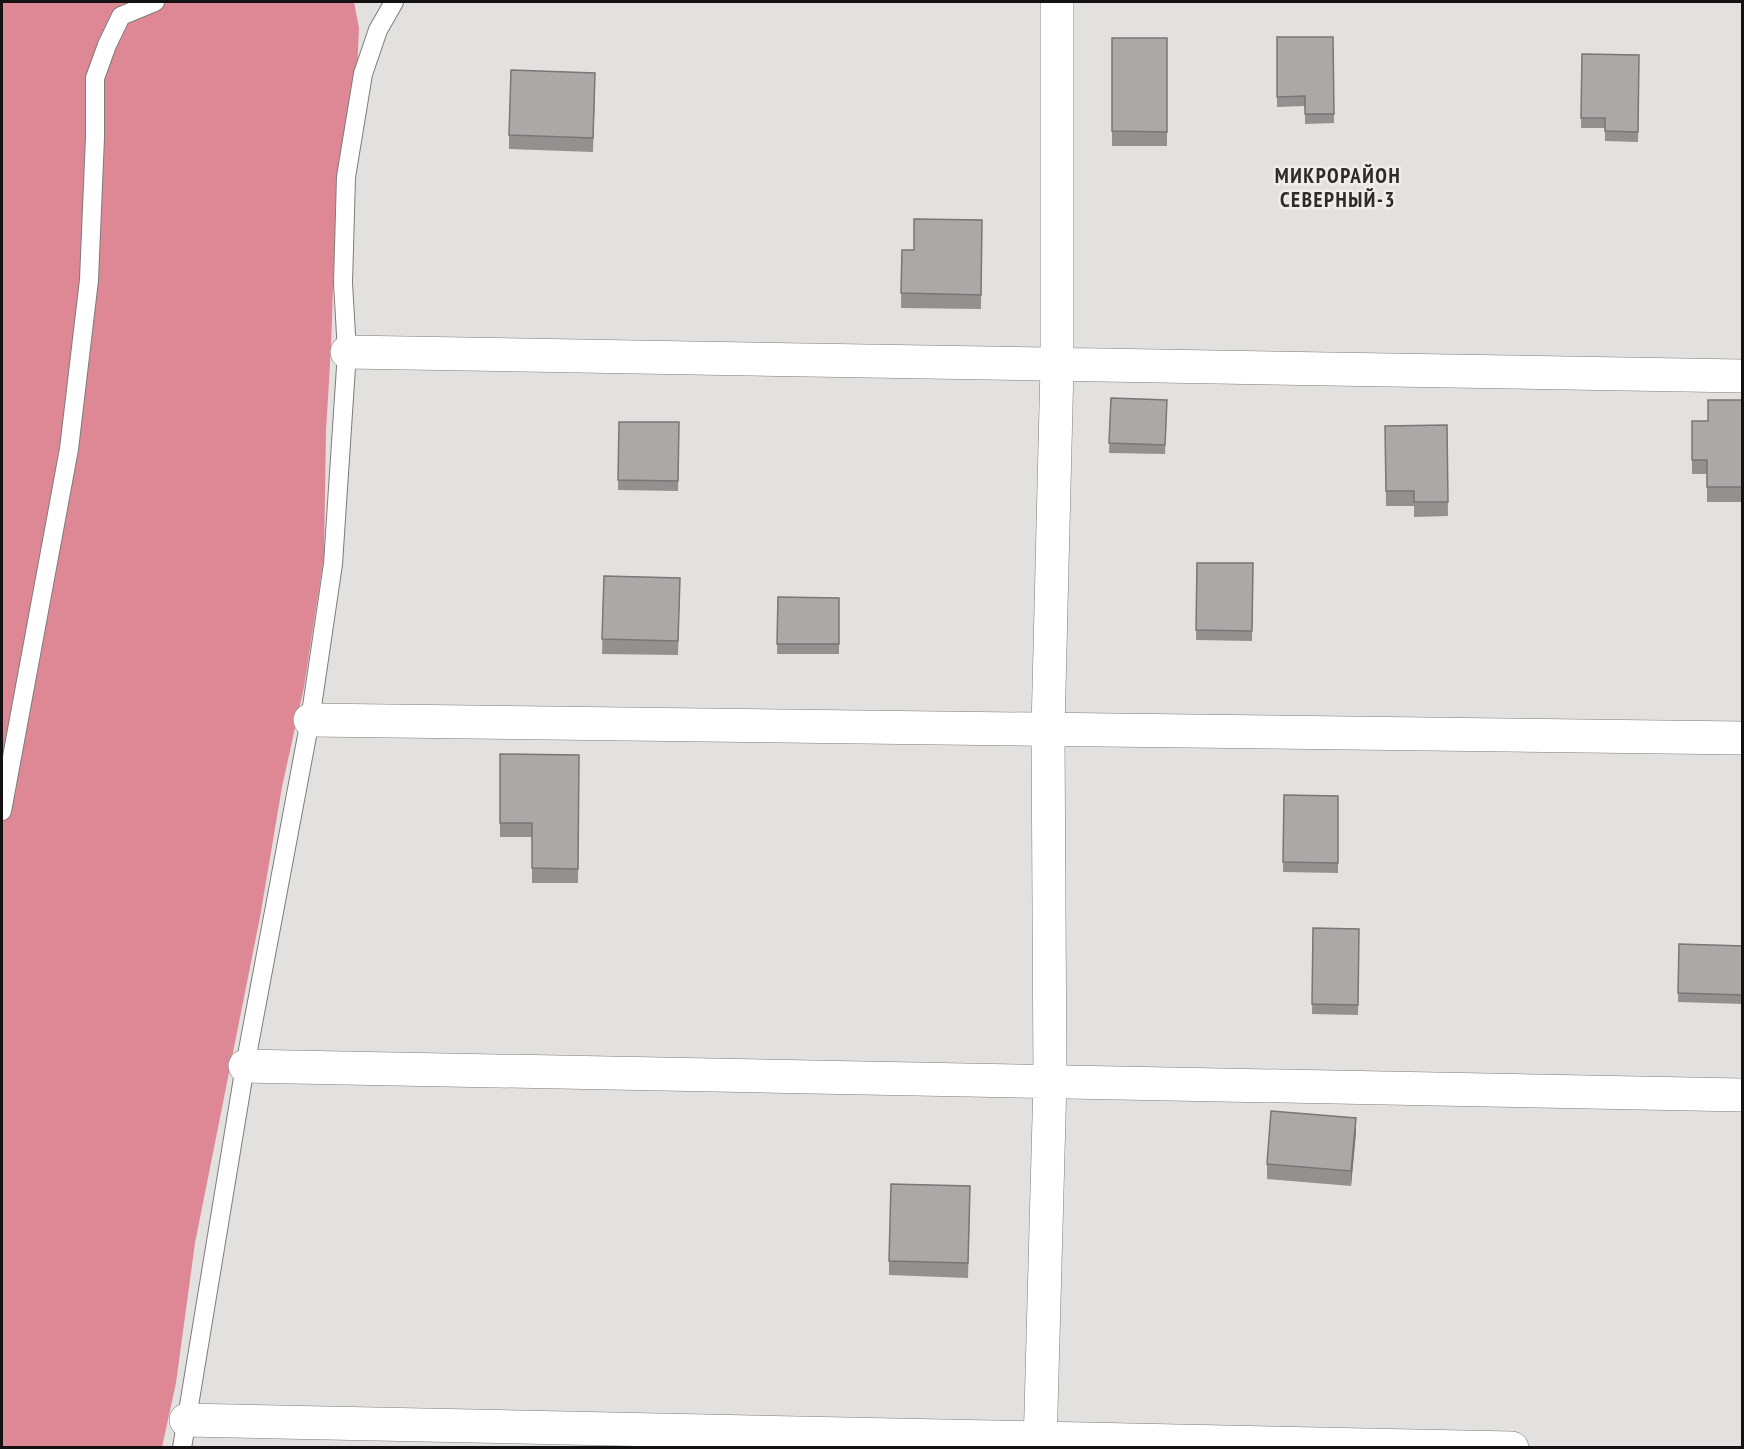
<svg xmlns="http://www.w3.org/2000/svg" width="1744" height="1449" font-family="'PT Sans Narrow',sans-serif">
<style>
.forest{fill:#de8895}
.lines{fill:none;stroke-linecap:round;stroke-linejoin:round}
.lane-casing{stroke:#7f7b7b;stroke-width:20}
.street-casing{stroke:#7f7b7b;stroke-width:34}
.lane{stroke:#fff;stroke-width:18}
.street{stroke:#fff;stroke-width:33}
.wall{fill:#939090}
.shaded-wall{fill:#787676}
.building{fill:#aba8a8;stroke:#787676;stroke-width:1.5}
.labels{text-anchor:middle;dominant-baseline:central;stroke-width:5;stroke-linejoin:round;paint-order:stroke}
.district-label{font-size:21px;font-weight:bold;letter-spacing:1.5px;fill:#2e2b2b;stroke:#f1eded}
</style>
<rect width="100%" height="100%" fill="#e3e0e0"/>
<path class="forest" d="M2 2H354L359 28 357 72 337 178 331 347 326 431 324 556 304 687 282 787 260 917 195 1243 176 1383 162 1447 2 1448Z"/>
<g class="lines">
<g class="lane-casing">
<path id="lane" d="M2 811 69 449 89 280 95 137V78L107 45 121 16 155 2
M182 1448 245 1066 310 720 333 564 347 352 343 283 346 177 363 74 378 30 394 2"/>
</g>
<g class="street-casing">
<path id="street" d="M347 352 1742 376
M310 720 1742 738
M245 1066 1742 1095
M186 1420 1512 1448
M1040 1448 1050 1081 1048 729 1057 366V2"/>
</g>
<use href="#lane" class="lane"/>
<use href="#street" class="street"/>
</g>
<path class="wall" d="M1277 37H1333L1334 123 1305 124V106L1277 107Z
M1112 38H1167V146H1112Z
M1582 54 1639 55 1638 142 1605 141V128H1581Z
M595 87 593 152 509 149V135Z
M982 220 981 309 901 308 902 250H914Z
M1111 398 1167 400 1165 454 1109 453Z
M1743 400V502H1707V474H1692V421H1708Z
M619 422H679L678 491 618 490Z
M1447 425 1448 516 1414 517V506H1386L1385 426Z
M1197 563H1253L1252 641 1196 640Z
M604 576 680 578 678 655 602 654Z
M778 597 839 598V654H777Z
M500 754 579 755 578 883H532V837H500Z
M1284 795 1338 796V873L1283 872Z
M1313 928 1359 929 1358 1015 1312 1014Z
M1679 944 1743 946V1004L1678 1002Z
M1356 1132 1351 1186 1267 1179V1164Z
M970 1201 968 1278 889 1275V1261Z"/>
<path class="shaded-wall" d="M1356 1118V1132L1351 1186V1171Z"/>
<path class="building" d="M1277 37H1333L1334 114H1305V96L1277 97Z
M1112 38H1167V132L1112 131Z
M1582 54 1639 55 1638 132 1605 131V118H1581Z
M511 70 595 73 593 138 509 135Z
M914 219 982 220 981 295 901 293 902 250H914Z
M1111 398 1167 400 1165 445 1109 443Z
M1708 400H1743V487H1707V460H1692V421H1708Z
M619 422H679L678 481 618 480Z
M1447 425 1448 502H1414V491H1386L1385 426Z
M1197 563H1253L1252 631 1196 630Z
M604 576 680 578 678 641 602 639Z
M778 597 839 598V644H777Z
M500 754 579 755 578 869 532 868V823H500Z
M1284 795 1338 796V863L1283 862Z
M1313 928 1359 929 1358 1005 1312 1004Z
M1679 944 1743 946V995L1678 993Z
M1271 1111 1356 1118 1351 1171 1267 1164Z
M891 1184 970 1186 968 1263 889 1261Z"/>
<g class="labels">
<g class="district-label">
<text x="1338" y="175">МИКРОРАЙОН<tspan x="1338" dy="24">СЕВЕРНЫЙ-3</tspan></text>
</g>
</g>
<rect width="1744" height="1449" fill="none" stroke="#131111" stroke-width="6"/>
</svg>
